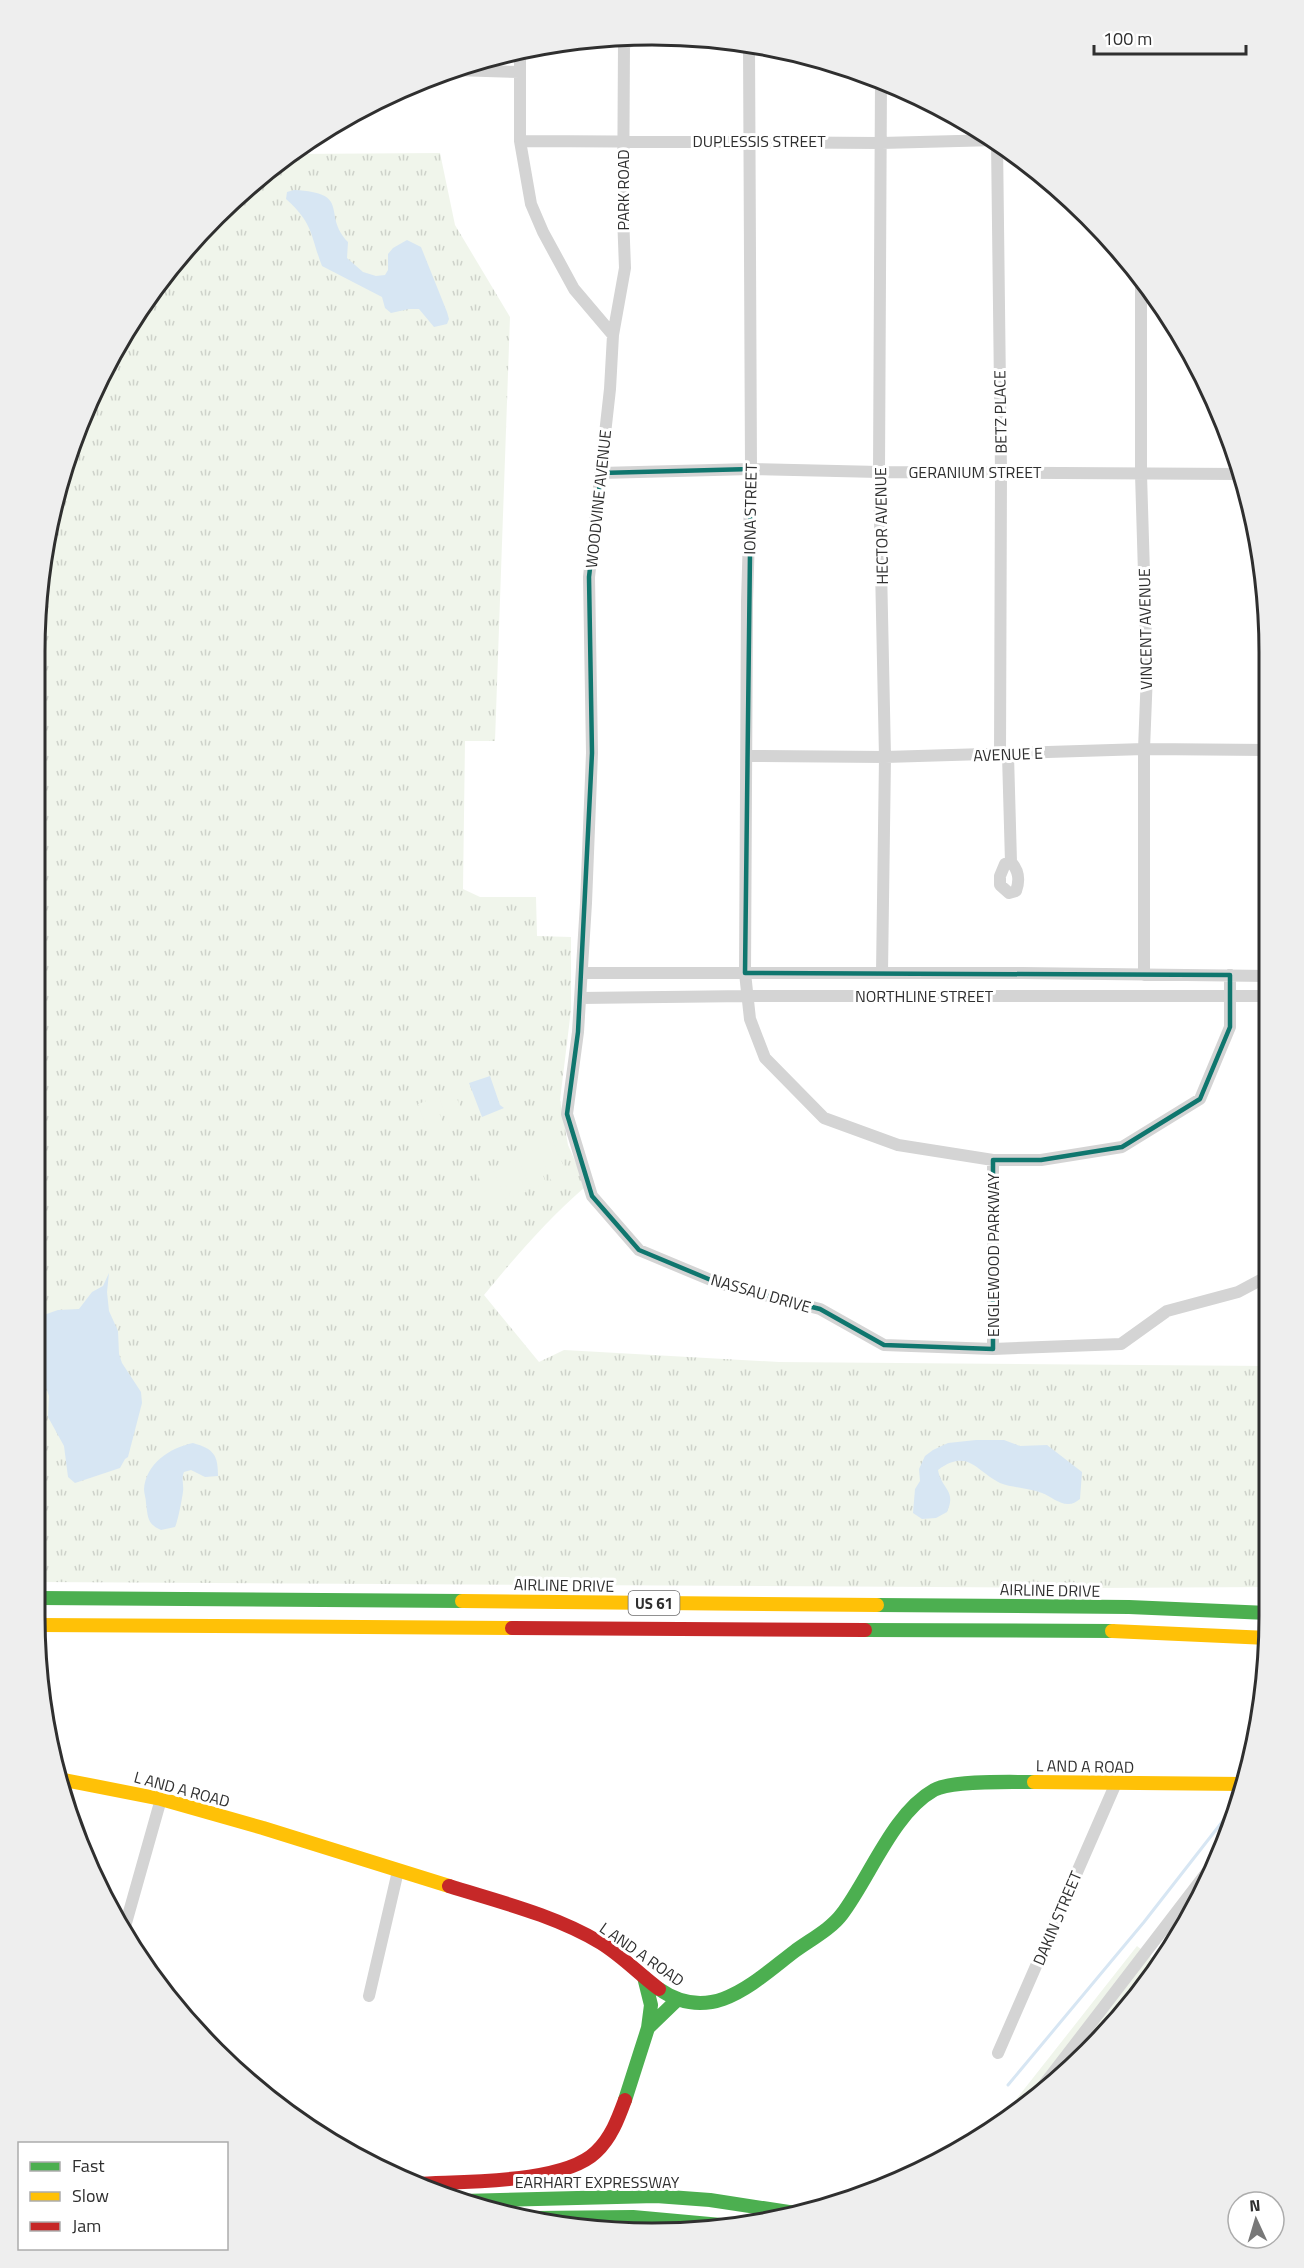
<svg xmlns="http://www.w3.org/2000/svg" width="1304" height="2268" font-family="'Titillium Web',sans-serif">
<style>
.grass{fill:url(#grass-tufts)}
.garden{fill:#f0f5eb}
.water{fill:#d7e6f3}
.lines{fill:none;stroke-linecap:round;stroke-linejoin:round}
.stream{stroke:#d7e6f3;stroke-width:3}
.street{stroke:#d4d4d4;stroke-width:12}
.fast{stroke:#4caf50;stroke-width:14}
.slow{stroke:#ffc107;stroke-width:14}
.jam{stroke:#c62828;stroke-width:14}
.marked{fill:none;stroke:#0f766e;stroke-width:4.5;stroke-linejoin:round}
.labels{text-anchor:middle;dominant-baseline:central;stroke-width:6;stroke-linejoin:round;paint-order:stroke}
.shield{fill:#fff;stroke:#6d6d6d;stroke-width:1.5}
.shield-label{font-size:15px;font-weight:bold;fill:#2f2f2f}
.street-label{font-size:16px;fill:#2f2f2f;stroke:#fff}
.rim{fill:none;stroke:#2f2f2f;stroke-width:3}
</style>
<defs>
<pattern id="grass-tufts" width="24" height="20" patternUnits="userSpaceOnUse" patternTransform="scale(1.5)"><rect width="24" height="20" fill="#f0f5eb"/><path d="M3 7l-1-3M5 7V3M7 7l1-3M15 17l-1-3M17 17v-4M19 17l1-3" fill="none" stroke="#ced2ca"/></pattern>
</defs>
<rect width="100%" height="100%" fill="#fff"/>
<path class="grass" d="M440 153 455 225 510 317 495 741H465L463 889 480 897H536L537 936 571 937V1010L560 1100 568 1145 586 1186C548 1219 516 1256 484 1295L539 1362 564 1350 779 1362 1268 1366V1587L1096 1588 39 1582 36 611 67 453 138 309 215 216 290 154Z"/>
<path class="garden" d="M454 1091 467 1124 451 1130 439 1097Z
M434 1098 446 1132 430 1137 418 1104Z
M553 1141 567 1174 551 1181 538 1147Z
M533 1150 546 1183 531 1189 517 1156Z
M512 1158 526 1192 511 1198 497 1165Z
M492 1167 506 1200 490 1206 477 1173Z
M1137 1946 1161 1965 1116 2023 1028 2106 992 2130Z"/>
<path class="water" d="M294 190C353 193 321 214 348 242L347 258 363 272 376 276 385 275 388 270V254L393 248 407 240 421 247 447 312 449 319 447 324 434 327 419 309H409L391 313 385 308 382 297 322 266C310 235 314 224 286 199L287 192Z
M490 1076 500 1105 504 1108 482 1117 469 1083Z
M109 1273 107 1292 109 1311 118 1331 119 1354 122 1363 141 1392 142 1403 128 1457 125 1459 120 1468 75 1483 68 1477 64 1446 48 1417 49 1396 39 1366 38 1317 58 1310 79 1309 92 1292 103 1286Z
M976 1440H1004L1020 1446 1047 1445 1082 1472 1080 1499C1076 1502 1073 1504 1068 1504 1059 1504 1050 1496 1042 1493 1029 1488 1013 1488 1000 1483 976 1471 968 1448 938 1470 941 1489 957 1490 947 1512L936 1518 922 1519 913 1513 915 1489 920 1481 919 1469 925 1456 933 1450 948 1443Z
M193 1443C214 1449 218 1455 218 1476L205 1477 191 1470 184 1472C181 1479 184 1484 183 1492 182 1499 178 1521 175 1527L161 1530C147 1524 148 1517 146 1503 146 1498 144 1494 144 1489 146 1464 169 1448 193 1443Z"/>
<g class="lines">
<path class="stream" d="M1170 1942 1173 1944
M1008 2085 1144 1922 1240 1799
M942 2159 952 2147"/>
<path class="street" d="M624 43 631 41 634 36
M749 44 751 469 747 602 745 973 750 1019 765 1058 824 1118 898 1145 993 1160H1041L1122 1147 1200 1099 1230 1027V975
M520 50V141L531 204 543 232 574 289 613 335 610 389 589 577 592 753 586 903 578 1032 567 1114 592 1196 639 1250 718 1283 820 1309 884 1345 993 1349 1121 1344 1167 1311 1238 1292 1268 1276
M454 70 520 72
M881 79 879 472 885 757 882 973
M520 141 881 143 997 140
M997 141 1001 472 1000 755
M1141 283V474L1147 673 1144 749V975
M613 335 625 268 623 215 624 43
M601 473 751 469 879 472 1241 474
M1008 755 1011 862 1005 864 1000 876V885L1009 893 1016 891C1020 880 1019 871 1011 862
M748 756 885 757 1144 749 1268 750
M582 973H1022L1268 976
M580 998 748 996H1268
M993 1160V1349
M124 1930 161 1799
M369 1996 398 1871
M998 2053 1116 1783
M1036 2095 1211 1867"/>
<path class="fast" d="M39 1598 462 1601
M877 1605 1129 1607 1268 1613
M865 1630 1112 1631
M659 1989C712 2026 754 1982 795 1951 810 1940 831 1929 842 1914 870 1877 893 1813 934 1790 952 1780 1011 1782 1034 1782
M648 2028 677 2000
M625 2100 648 2028 651 2005 644 1977
M462 2201 656 2196 710 2200 802 2214
M533 2218 633 2217 732 2226"/>
<path class="slow" d="M462 1601 877 1605
M40 1625 512 1628
M1112 1631 1268 1638
M59 1779 161 1799 263 1828 449 1886
M1034 1782 1243 1784"/>
<path class="jam" d="M512 1628 865 1630
M449 1886C500 1902 554 1915 601 1943 622 1956 639 1974 659 1989
M417 2184C463 2181 563 2184 596 2152 611 2138 618 2119 625 2100"/>
</g>
<path class="marked" d="M751 469 745 973 1230 975V1027L1200 1099 1122 1147 1041 1160H993V1349L884 1345 820 1309 718 1283 639 1250 592 1196 567 1114 578 1032 592 753 589 577 601 473Z"/>
<g class="labels">
<rect class="shield" x="628.5" y="1591" width="51" height="24" rx="4.5"/>
<g class="shield-label">
<text x="654" y="1603">US 61</text>
</g>
<g class="street-label">
<text x="759" y="141">DUPLESSIS STREET</text>
<text transform="translate(623 190) rotate(-90)">PARK ROAD</text>
<text transform="translate(1000 412) rotate(-91)">BETZ PLACE</text>
<text x="975" y="472">GERANIUM STREET</text>
<text transform="translate(598 499) rotate(-84)">WOODVINE AVENUE</text>
<text transform="translate(750 509) rotate(-89)">IONA STREET</text>
<text transform="translate(881 526) rotate(-91)">HECTOR AVENUE</text>
<text transform="translate(1145 629) rotate(-91)">VINCENT AVENUE</text>
<text transform="translate(1008 754) rotate(-2)">AVENUE E</text>
<text x="924" y="996">NORTHLINE STREET</text>
<text transform="translate(993 1255) rotate(-90)">ENGLEWOOD PARKWAY</text>
<text transform="translate(761 1293) rotate(16)">NASSAU DRIVE</text>
<text transform="translate(564 1585) rotate(1)">AIRLINE DRIVE</text>
<text transform="translate(1050 1590) rotate(1)">AIRLINE DRIVE</text>
<text transform="translate(1085 1766) rotate(1)">L AND A ROAD</text>
<text transform="translate(182 1789) rotate(15)">L AND A ROAD</text>
<text transform="translate(1057 1918) rotate(-67)">DAKIN STREET</text>
<text transform="translate(642 1954) rotate(35)">L AND A ROAD</text>
<text x="597" y="2182">EARHART EXPRESSWAY</text>
</g>
</g>
<path d="M0 0H1304V2268H0ZM652 45H652A607 607 0 0 1 1259 652V1616A607 607 0 0 1 652 2223H652A607 607 0 0 1 45 1616V652A607 607 0 0 1 652 45Z" fill="#eee" fill-rule="evenodd"/>
<path class="rim" d="M652 45H652A607 607 0 0 1 1259 652V1616A607 607 0 0 1 652 2223H652A607 607 0 0 1 45 1616V652A607 607 0 0 1 652 45Z"/>
<rect x="18" y="2142" width="210" height="108" fill="#ffffff" stroke="#acacac" stroke-width="1.5"/>
<rect x="30" y="2162" width="30" height="9" fill="#4caf50" stroke="#acacac" stroke-width="1.5"/>
<text x="72" y="2172" font-size="18" fill="#2f2f2f">Fast</text>
<rect x="30" y="2192" width="30" height="9" fill="#ffc107" stroke="#acacac" stroke-width="1.5"/>
<text x="72" y="2202" font-size="18" fill="#2f2f2f">Slow</text>
<rect x="30" y="2222" width="30" height="9" fill="#c62828" stroke="#acacac" stroke-width="1.5"/>
<text x="72" y="2232" font-size="18" fill="#2f2f2f">Jam</text>
<g transform="translate(1256 2220) rotate(356)"><circle r="28" fill="#ffffff" stroke="#acacac" stroke-width="1.5"/>
<path d="M0-4.5L10 22L0 15L-10 22Z" fill="#787878"/>
<text y="-9" font-size="16" font-weight="bold" text-anchor="middle" fill="#2f2f2f">N</text>
</g>
<path d="M1094 45v9h152v-9" fill="none" stroke="#2f2f2f" stroke-width="3"/>
<text x="1103" y="45" font-size="18" fill="#2f2f2f" stroke="#ffffff" stroke-width="4.5" paint-order="stroke">100 m</text>
</svg>
